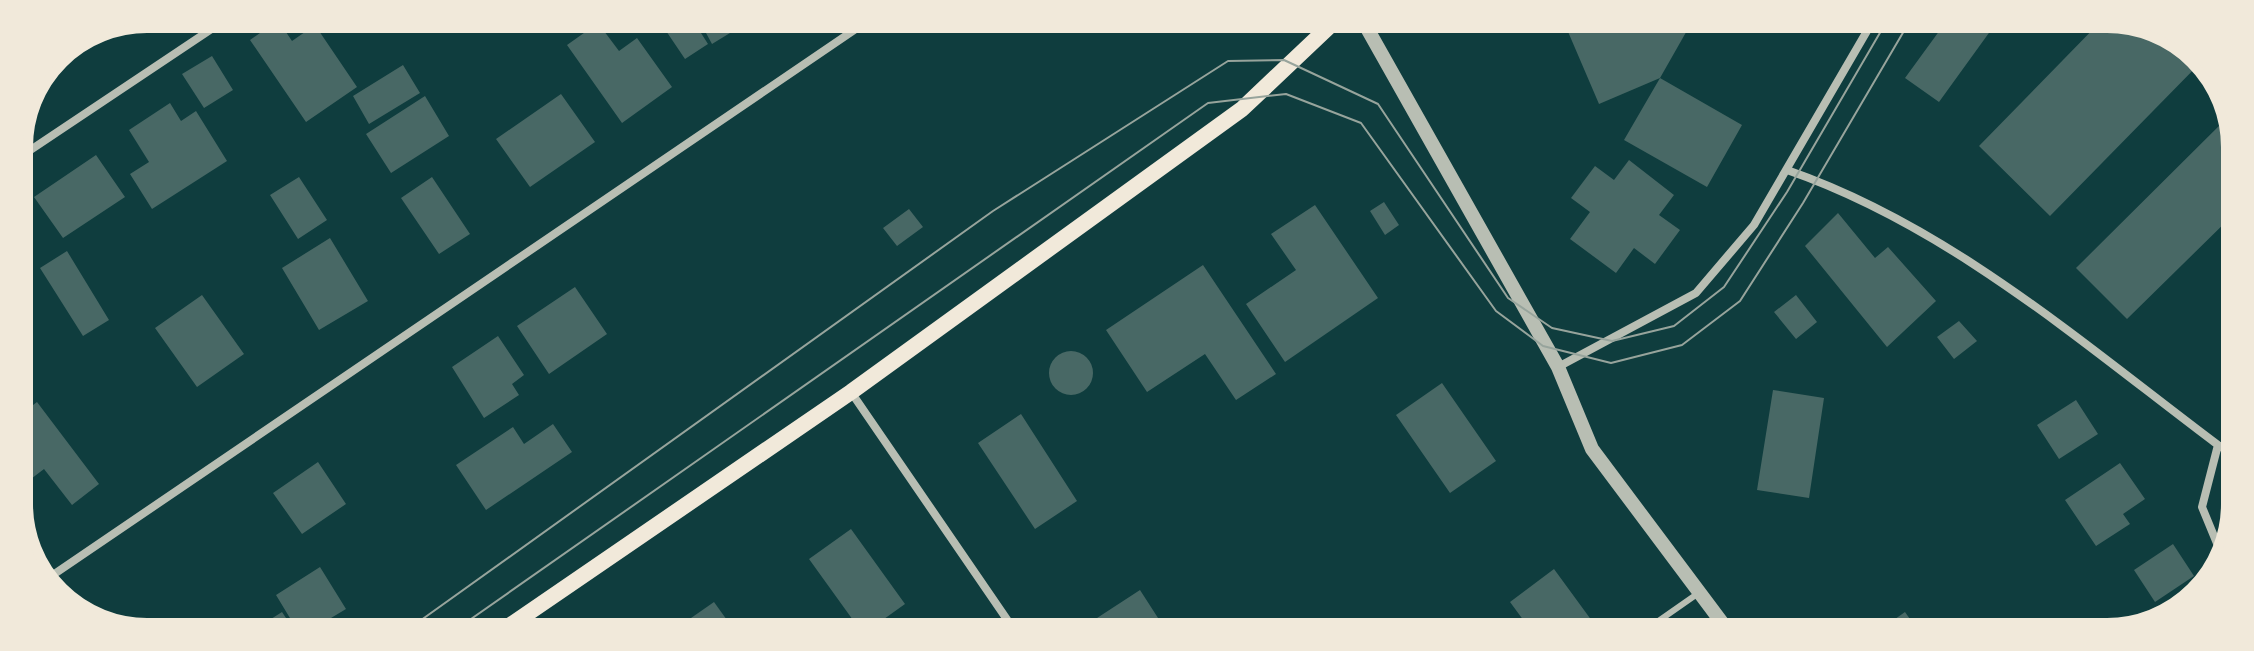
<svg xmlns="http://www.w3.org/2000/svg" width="2254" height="651" font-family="'IBM Plex Sans',sans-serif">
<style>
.building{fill:#486865}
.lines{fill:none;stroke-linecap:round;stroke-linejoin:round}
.service{stroke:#b8beb3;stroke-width:6}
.minor{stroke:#b8beb3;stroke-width:8}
.tertiary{stroke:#b8beb3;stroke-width:14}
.secondary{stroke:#f1e9da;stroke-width:16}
.tram{stroke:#97a49c;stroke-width:2}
.rim{fill:none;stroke:#f1e9da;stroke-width:10}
</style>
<rect width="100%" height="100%" fill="#0f3d3e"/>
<path class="building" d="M2141 18 2201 53 2204 59 2050 216 1979 146 2103 19Z
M1948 19H1999L1939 102 1905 78Z
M1563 20H1693L1660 78 1599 104Z
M660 22H694L708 44 685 59Z
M700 22H748L712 44Z
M274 23H280L292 41 315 25 357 87 306 122 250 40Z
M598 23 619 51 637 38 672 87 622 123 567 45Z
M212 56 233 90 204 108 182 74Z
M403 65 420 93 369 124 353 96Z
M1660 78 1742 125 1707 187 1624 140Z
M561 94 595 142 530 187 496 139Z
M425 96 449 136 391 173 366 134Z
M170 103 181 121 196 111 227 161 152 209 130 174 149 162 129 130Z
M2233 112 2238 122 2237 211 2127 319 2076 268Z
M96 155 125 197 63 238 34 197Z
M1629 160 1674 195 1659 215 1680 230 1655 264 1634 248 1616 273 1570 239 1590 212 1571 198 1595 166 1614 180Z
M299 177 327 220 298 239 270 195Z
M432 177 470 234 439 254 401 198Z
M1384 202 1399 225 1385 235 1370 211Z
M1315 205 1378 298 1285 362 1246 304 1296 270 1271 234Z
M909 209 923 227 897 246 883 228Z
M1838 213 1875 258 1888 247 1936 301 1887 347 1805 246Z
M15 225 28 246 15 254Z
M330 238 368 301 319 330 282 268Z
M67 251 109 320 83 336 40 268Z
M1203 265 1276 374 1236 400 1205 354 1147 392 1106 330Z
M575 287 607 334 549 374 517 326Z
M202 295 244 354 197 387 155 328Z
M1796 295 1817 322 1796 339 1774 312Z
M1959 321 1977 341 1954 359 1937 337Z
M498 336 524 375 512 384 519 395 484 418 452 367Z
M1049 373a22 22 0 1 1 44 0a22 22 0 1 1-44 0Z
M1442 383 1496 461 1450 493 1396 415Z
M1773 390 1824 398 1809 498 1757 490Z
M2076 400 2098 434 2059 459 2037 425Z
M37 402 99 484 72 505 44 469 27 482 16 468V443L25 436 16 418Z
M1021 414 1077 501 1035 529 978 443Z
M553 424 572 452 486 510 456 465 513 427 524 444Z
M318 462 346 504 302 534 273 493Z
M2120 463 2145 499 2123 514 2130 524 2096 546 2065 500Z
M851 529 905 604 863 634 809 559Z
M2173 544 2194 576 2155 602 2134 570Z
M320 567 346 609 306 633H299L276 595Z
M1554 569 1603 636H1535L1510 602Z
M2201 587 2203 590 2194 604 2155 621Z
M1140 590 1169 635H1108L1097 618Z
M714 602 737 634H668Z
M282 612 296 633H249Z
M1905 612 1922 636H1871Z"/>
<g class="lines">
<path class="service" d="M1637 636 1700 592"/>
<path class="minor" d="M14 161 219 24
M1787 170C1949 226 2082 343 2218 445L2236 455
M1558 367 1696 293 1754 225 1874 19
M851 392 1017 634
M2218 445 2202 507 2223 558
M44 581 866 22
M525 615 538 633"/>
<path class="tertiary" d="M1363 21 1558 367 1592 449 1732 636"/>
<path class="secondary" d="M499 633 851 392 1242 109 1335 21"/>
<path class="tram" d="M403 633 993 211 1228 61 1284 60 1378 104 1508 298 1552 328 1612 341 1674 326 1724 287 1787 192 1888 19
M451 633 1208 103 1286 94 1361 123 1496 311 1543 346 1611 363 1682 345 1740 301 1803 203 1911 19"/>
</g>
<path d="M0 0H2254V651H0ZM147 28H2107A119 119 0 0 1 2226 147V504A119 119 0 0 1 2107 623H147A119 119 0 0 1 28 504V147A119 119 0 0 1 147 28Z" fill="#f1e9da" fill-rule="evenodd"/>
<path class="rim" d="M147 28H2107A119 119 0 0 1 2226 147V504A119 119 0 0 1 2107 623H147A119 119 0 0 1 28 504V147A119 119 0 0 1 147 28Z"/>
</svg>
